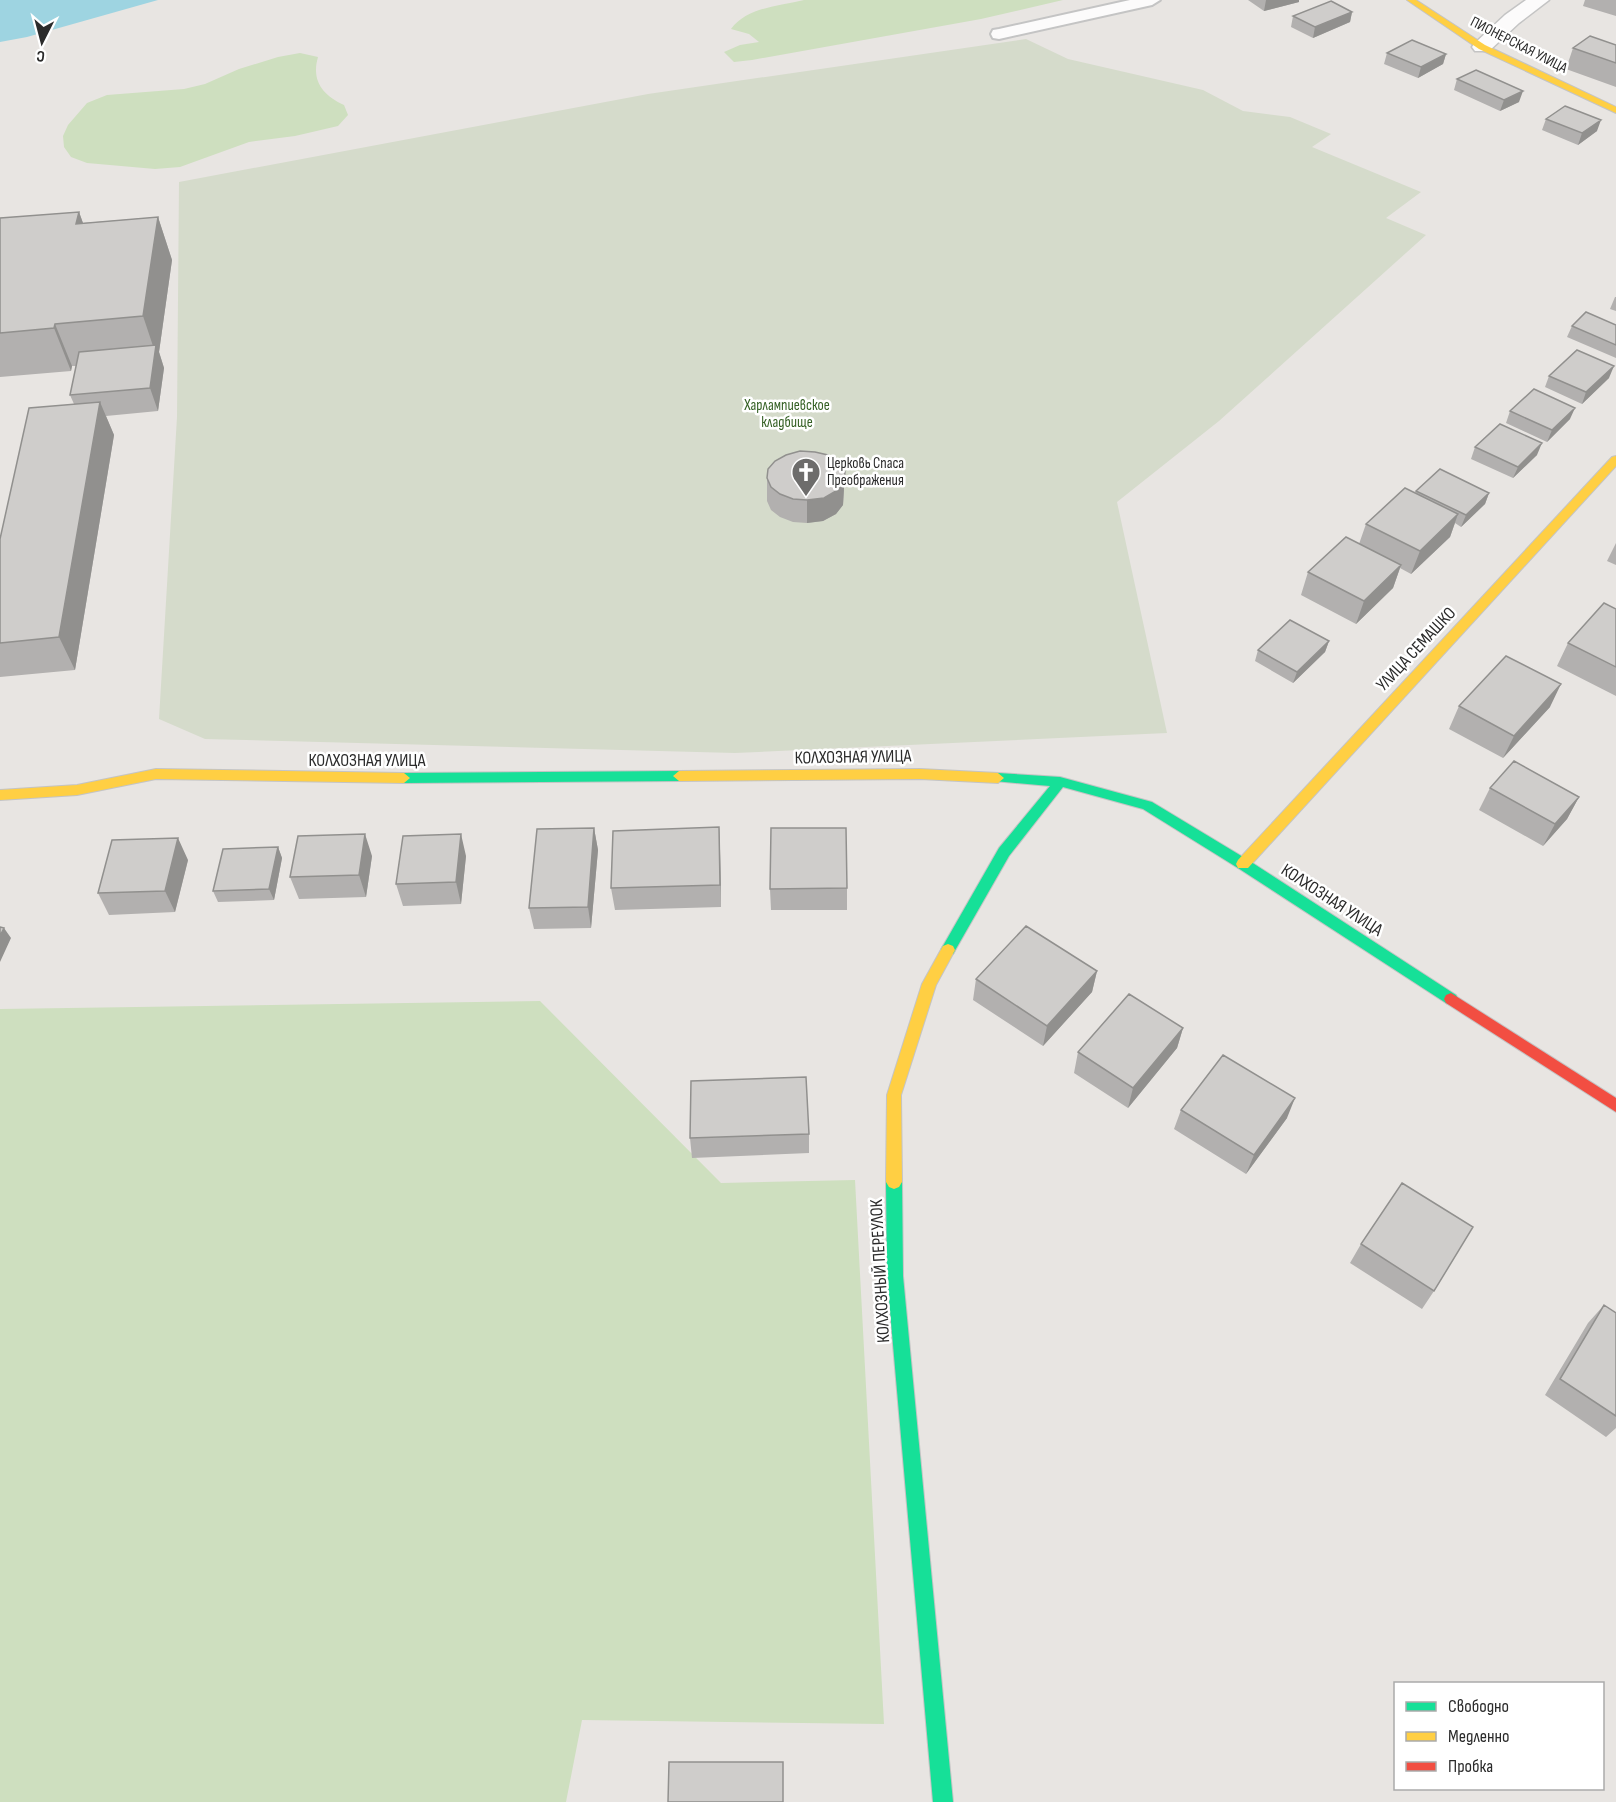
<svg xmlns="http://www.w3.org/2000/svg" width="1616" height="1802" font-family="'Sofia Sans Condensed',sans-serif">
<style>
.green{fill:#cedfbf}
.cemetery{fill:#d5dbcb}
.water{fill:#9ed4e1}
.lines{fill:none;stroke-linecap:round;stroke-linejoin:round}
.lane-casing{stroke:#c4c4c4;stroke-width:4}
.street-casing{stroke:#c4c4c4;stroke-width:3}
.fast-casing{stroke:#c4c4c4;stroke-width:2}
.slow-casing{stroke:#c4c4c4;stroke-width:2}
.jam-casing{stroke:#c4c4c4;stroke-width:2}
.lane{fill:#fcfbfb;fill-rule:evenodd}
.street{fill:#fcfbfb;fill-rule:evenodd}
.fast{fill:#16e098;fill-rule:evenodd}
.slow{fill:#ffcf43;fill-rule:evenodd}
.jam{fill:#f24e42;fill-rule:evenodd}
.wall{fill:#b2b0af}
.shaded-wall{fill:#91908e}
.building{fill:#cfcdcb;stroke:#91908e;stroke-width:1.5}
.labels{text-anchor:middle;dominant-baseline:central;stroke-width:5;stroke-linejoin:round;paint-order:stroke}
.far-street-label{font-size:15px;fill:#2b2b2b;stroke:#fff}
.far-park-label{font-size:15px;fill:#335f23;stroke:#fff}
.far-poi-label{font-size:15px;fill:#2b2b2b;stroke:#fff;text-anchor:start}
.street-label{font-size:18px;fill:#2b2b2b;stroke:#fff}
</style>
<rect width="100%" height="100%" fill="#e8e5e2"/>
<path class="green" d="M804 0H1063L981 19 752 60 734 62 724 52 740 45 759 42 749 34 731 29C747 7 779 6 804 0Z
M300 53 318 57C311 81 323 95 344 105L348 115 338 126 295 136 249 142 180 167 155 169 87 163 71 157 64 147 63 136 68 125 87 103 107 95 184 89 205 84 239 69 278 57Z
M540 1001 721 1183 855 1180 884 1724 582 1720 566 1802H0V1009Z"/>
<path class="cemetery" d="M1026 39 1068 59 1203 90 1243 111 1290 117 1331 134 1312 147 1421 192 1386 218 1426 235 1219 421 1117 502 1167 733 735 753 205 739 159 719 177 417 179 182 648 94Z"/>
<path class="water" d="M0 0H158L27 37 0 42Z"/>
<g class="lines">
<g class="lane-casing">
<path id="lane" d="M1130 0H1160L1152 5 999 39 993 38 991 34 993 30 999 29Z"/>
</g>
<g class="street-casing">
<path id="street" d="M1526 0H1549L1519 23 1489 51H1475L1472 47 1475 43 1505 15Z"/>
</g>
<g class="fast-casing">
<path id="fast" d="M679 771 685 776 679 781 404 783 398 778 404 773Z
M998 773 1060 777 1152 802 1248 860 1456 995 1458 999 1456 1003 1451 1005 1446 1003 1238 868 1143 809 1063 787 1009 856 953 954H943L941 950 943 946 999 848 1050 786 994 781 992 778 994 775Z
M894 1175 899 1177 902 1182 903 1276 953 1802H933L887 1276 886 1182 889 1177Z"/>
</g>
<g class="slow-casing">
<path id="slow" d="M1407 0H1416L1485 45 1616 107V113L1479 49Z
M1616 456V466L1248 868H1238L1236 864 1238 860 1612 457Z
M156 769 404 773 410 778 404 783 156 779 77 795 0 800V790L77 785Z
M920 769 998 773 1004 778 998 783 920 779 679 781 673 776 679 771Z
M948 944 953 946 955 950 936 985 901 1095 902 1182 899 1187 894 1189 889 1187 886 1182 887 1095 922 984 943 946Z"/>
</g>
<g class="jam-casing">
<path id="jam" d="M1451 993 1616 1098V1112L1446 1003 1444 999 1446 995Z"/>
</g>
<use href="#lane" class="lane"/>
<use href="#street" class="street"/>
<use href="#fast" class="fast"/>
<use href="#slow" class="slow"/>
<use href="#jam" class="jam"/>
</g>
<path class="wall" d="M1248 0H1299V2L1264 11Z
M1585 0H1616V16L1583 6Z
M1352 12 1350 22 1313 38 1291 27 1293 16Z
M1616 45V87L1566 69 1573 48Z
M1387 53 1446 54 1443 64 1418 78 1384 64Z
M1457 79 1519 102 1500 111 1454 90Z
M1546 119 1597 131 1578 145 1542 130Z
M79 212 83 223 158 217 172 260 159 352 164 368 158 411 106 416 114 435 75 670 0 677V539L74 404 70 395 76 366H72L71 371 0 377V218Z
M1615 297H1616V311L1610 309Z
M1616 325V358L1567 337 1572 326Z
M1549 376 1609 378 1582 404 1545 387Z
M1510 411 1570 419 1547 442 1506 423Z
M1475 447 1537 455 1513 478 1471 459Z
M845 472 843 505 836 514 823 521 807 523 793 522 780 517 771 510 767 501V478Z
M1416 491 1489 493 1485 504 1461 527 1455 523 1450 537 1411 574 1400 568 1393 588 1356 624 1301 595 1308 572 1359 544 1366 524 1415 493Z
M1616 543V565L1607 561Z
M1616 609V696L1557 666 1568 643Z
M1329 641 1325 652 1293 683 1255 661 1258 650Z
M1459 706 1550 707 1503 758 1449 729Z
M1490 788 1579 797 1567 819 1543 846 1479 810Z
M719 827 720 849 721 907 615 910 611 888Z
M594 828 598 850 591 928 534 929 529 908Z
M278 847 282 858 274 900 218 902 213 891Z
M372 856 366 897 299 899 290 877Z
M466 856 461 904 403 906 396 884Z
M188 860 175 912 109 915 98 893Z
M847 888V910H771L770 889Z
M1097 971 1092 992 1043 1046 973 1000 976 979Z
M1183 1028 1177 1048 1128 1108 1074 1073 1078 1052Z
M1181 1110 1287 1118 1246 1174 1174 1129Z
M809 1134V1153L692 1158 690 1138Z
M1361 1244 1434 1291 1422 1309 1350 1263Z
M1604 1305 1616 1313V1428L1606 1437 1545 1395 1588 1323Z"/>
<path class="shaded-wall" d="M1266 0H1299V2L1264 11Z
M1352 12 1350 22 1313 38 1315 27Z
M1446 54 1443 64 1418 78 1421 67Z
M1523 91 1519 102 1500 111 1504 100Z
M1601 120 1597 131 1578 145 1582 133Z
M79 212 94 254 76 224Z
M158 217 172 260 159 352 164 368 158 411 150 388 155 352 143 316Z
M55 324 72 366 71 371 54 328Z
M1614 366 1609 378 1582 404 1586 392Z
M100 402 114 435 75 670 59 637Z
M1575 408 1570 419 1547 442 1552 430Z
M1542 443 1537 455 1513 478 1518 467Z
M845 472 843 505 836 514 823 521 807 523V500Z
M1489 493 1485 504 1461 527 1466 515Z
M1458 514 1450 537 1411 574 1420 551Z
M1401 565 1393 588 1356 624 1364 601Z
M1329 641 1325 652 1293 683 1297 672Z
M1561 684 1550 707 1503 758 1514 736Z
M1579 797 1567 819 1543 846 1555 824Z
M719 827 720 849 721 907 720 885Z
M594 828 598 850 591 928 588 907Z
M365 834 372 856 366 897 359 875Z
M461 834 466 856 461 904 456 882Z
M178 838 188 860 175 912 165 891Z
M278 847 282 858 274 900 269 889Z
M4 928 11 938 0 962V936Z
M1097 971 1092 992 1043 1046 1047 1026Z
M1183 1028 1177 1048 1128 1108 1133 1088Z
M1295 1098 1287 1118 1246 1174 1254 1155Z"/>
<path class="building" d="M1331 1 1352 12 1315 27 1293 16Z
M1590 36 1616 45V63L1573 48Z
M1412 40 1446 54 1421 67 1387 53Z
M1476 70 1523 91 1504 100 1457 79Z
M1565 106 1601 120 1582 133 1546 119Z
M79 212 76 224 158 217 143 316 55 324 54 328 0 333V218Z
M1586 312 1616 325V345L1572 326Z
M156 345 150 388 70 395 79 352Z
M1577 350 1614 366 1586 392 1549 376Z
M1534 389 1575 408 1552 430 1510 411Z
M100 402 59 637 0 643V539L29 408Z
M1500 424 1542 443 1518 467 1475 447Z
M800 451 815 452 828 455 839 462 845 472 844 482 836 491 824 498 807 500 793 499 780 494 771 487 767 478 768 469 775 461 786 455Z
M1440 469 1489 493 1466 515 1416 491Z
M1405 488 1458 514 1420 551 1366 524Z
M1346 537 1401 565 1364 601 1308 572Z
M1604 603 1616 609V667L1568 643Z
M1290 620 1329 641 1297 672 1258 650Z
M1506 656 1561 684 1514 736 1459 706Z
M1514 761 1579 797 1555 824 1490 788Z
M719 827 720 885 611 888 613 831Z
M594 828 588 907 529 908 537 829Z
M771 828H846L847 888 770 889Z
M365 834 359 875 290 877 298 836Z
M461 834 456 882 396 884 403 836Z
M178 838 165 891 98 893 112 840Z
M278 847 269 889 213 891 223 849Z
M1026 926 1097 971 1047 1026 976 979Z
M0 927 4 928 0 936Z
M1129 994 1183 1028 1133 1088 1078 1052Z
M1223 1055 1295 1098 1254 1155 1181 1110Z
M806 1077 809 1134 690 1138 691 1081Z
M1402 1183 1473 1227 1434 1291 1361 1244Z
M1604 1305 1616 1313V1416L1560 1379Z
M669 1762H783V1802H668Z"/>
<defs>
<g id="church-pin" transform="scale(1.5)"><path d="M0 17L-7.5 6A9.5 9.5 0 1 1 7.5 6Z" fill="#6d6c6b" stroke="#fff"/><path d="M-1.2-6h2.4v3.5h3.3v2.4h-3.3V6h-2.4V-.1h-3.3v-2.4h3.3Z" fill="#fff"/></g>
</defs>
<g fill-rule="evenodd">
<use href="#church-pin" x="806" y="472"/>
</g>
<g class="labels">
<g class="far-street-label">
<text transform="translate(1519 45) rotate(27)">ПИОНЕРСКАЯ УЛИЦА</text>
</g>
<g class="far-park-label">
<text x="787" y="405">Харлампиевское<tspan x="787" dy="17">кладбище</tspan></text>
</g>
<g class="far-poi-label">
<text x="827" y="463">Церковь Спаса<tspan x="827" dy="17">Преображения</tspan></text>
</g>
<g class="street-label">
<text transform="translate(1416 649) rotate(-47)">УЛИЦА СЕМАШКО</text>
<text transform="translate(853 757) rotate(-1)">КОЛХОЗНАЯ УЛИЦА</text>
<text x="367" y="760">КОЛХОЗНАЯ УЛИЦА</text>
<text transform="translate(1332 900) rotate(33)">КОЛХОЗНАЯ УЛИЦА</text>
<text transform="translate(880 1271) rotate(-93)">КОЛХОЗНЫЙ ПЕРЕУЛОК</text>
</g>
</g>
<rect x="1394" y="1682" width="210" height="108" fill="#ffffff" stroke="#aaaaaa" stroke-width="1.5"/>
<rect x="1406" y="1702" width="30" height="9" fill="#16e098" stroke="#aaaaaa" stroke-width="1.5"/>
<text x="1448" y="1712" font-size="18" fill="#2b2b2b">Свободно</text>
<rect x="1406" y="1732" width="30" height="9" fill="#ffcf43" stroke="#aaaaaa" stroke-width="1.5"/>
<text x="1448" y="1742" font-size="18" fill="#2b2b2b">Медленно</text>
<rect x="1406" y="1762" width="30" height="9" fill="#f24e42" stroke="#aaaaaa" stroke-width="1.5"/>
<text x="1448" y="1772" font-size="18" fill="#2b2b2b">Пробка</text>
<g transform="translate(42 42) rotate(186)" stroke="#ffffff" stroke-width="4.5" paint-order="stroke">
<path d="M0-4.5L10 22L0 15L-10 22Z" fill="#2b2b2b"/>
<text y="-9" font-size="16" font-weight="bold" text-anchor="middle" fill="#2b2b2b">С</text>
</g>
</svg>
